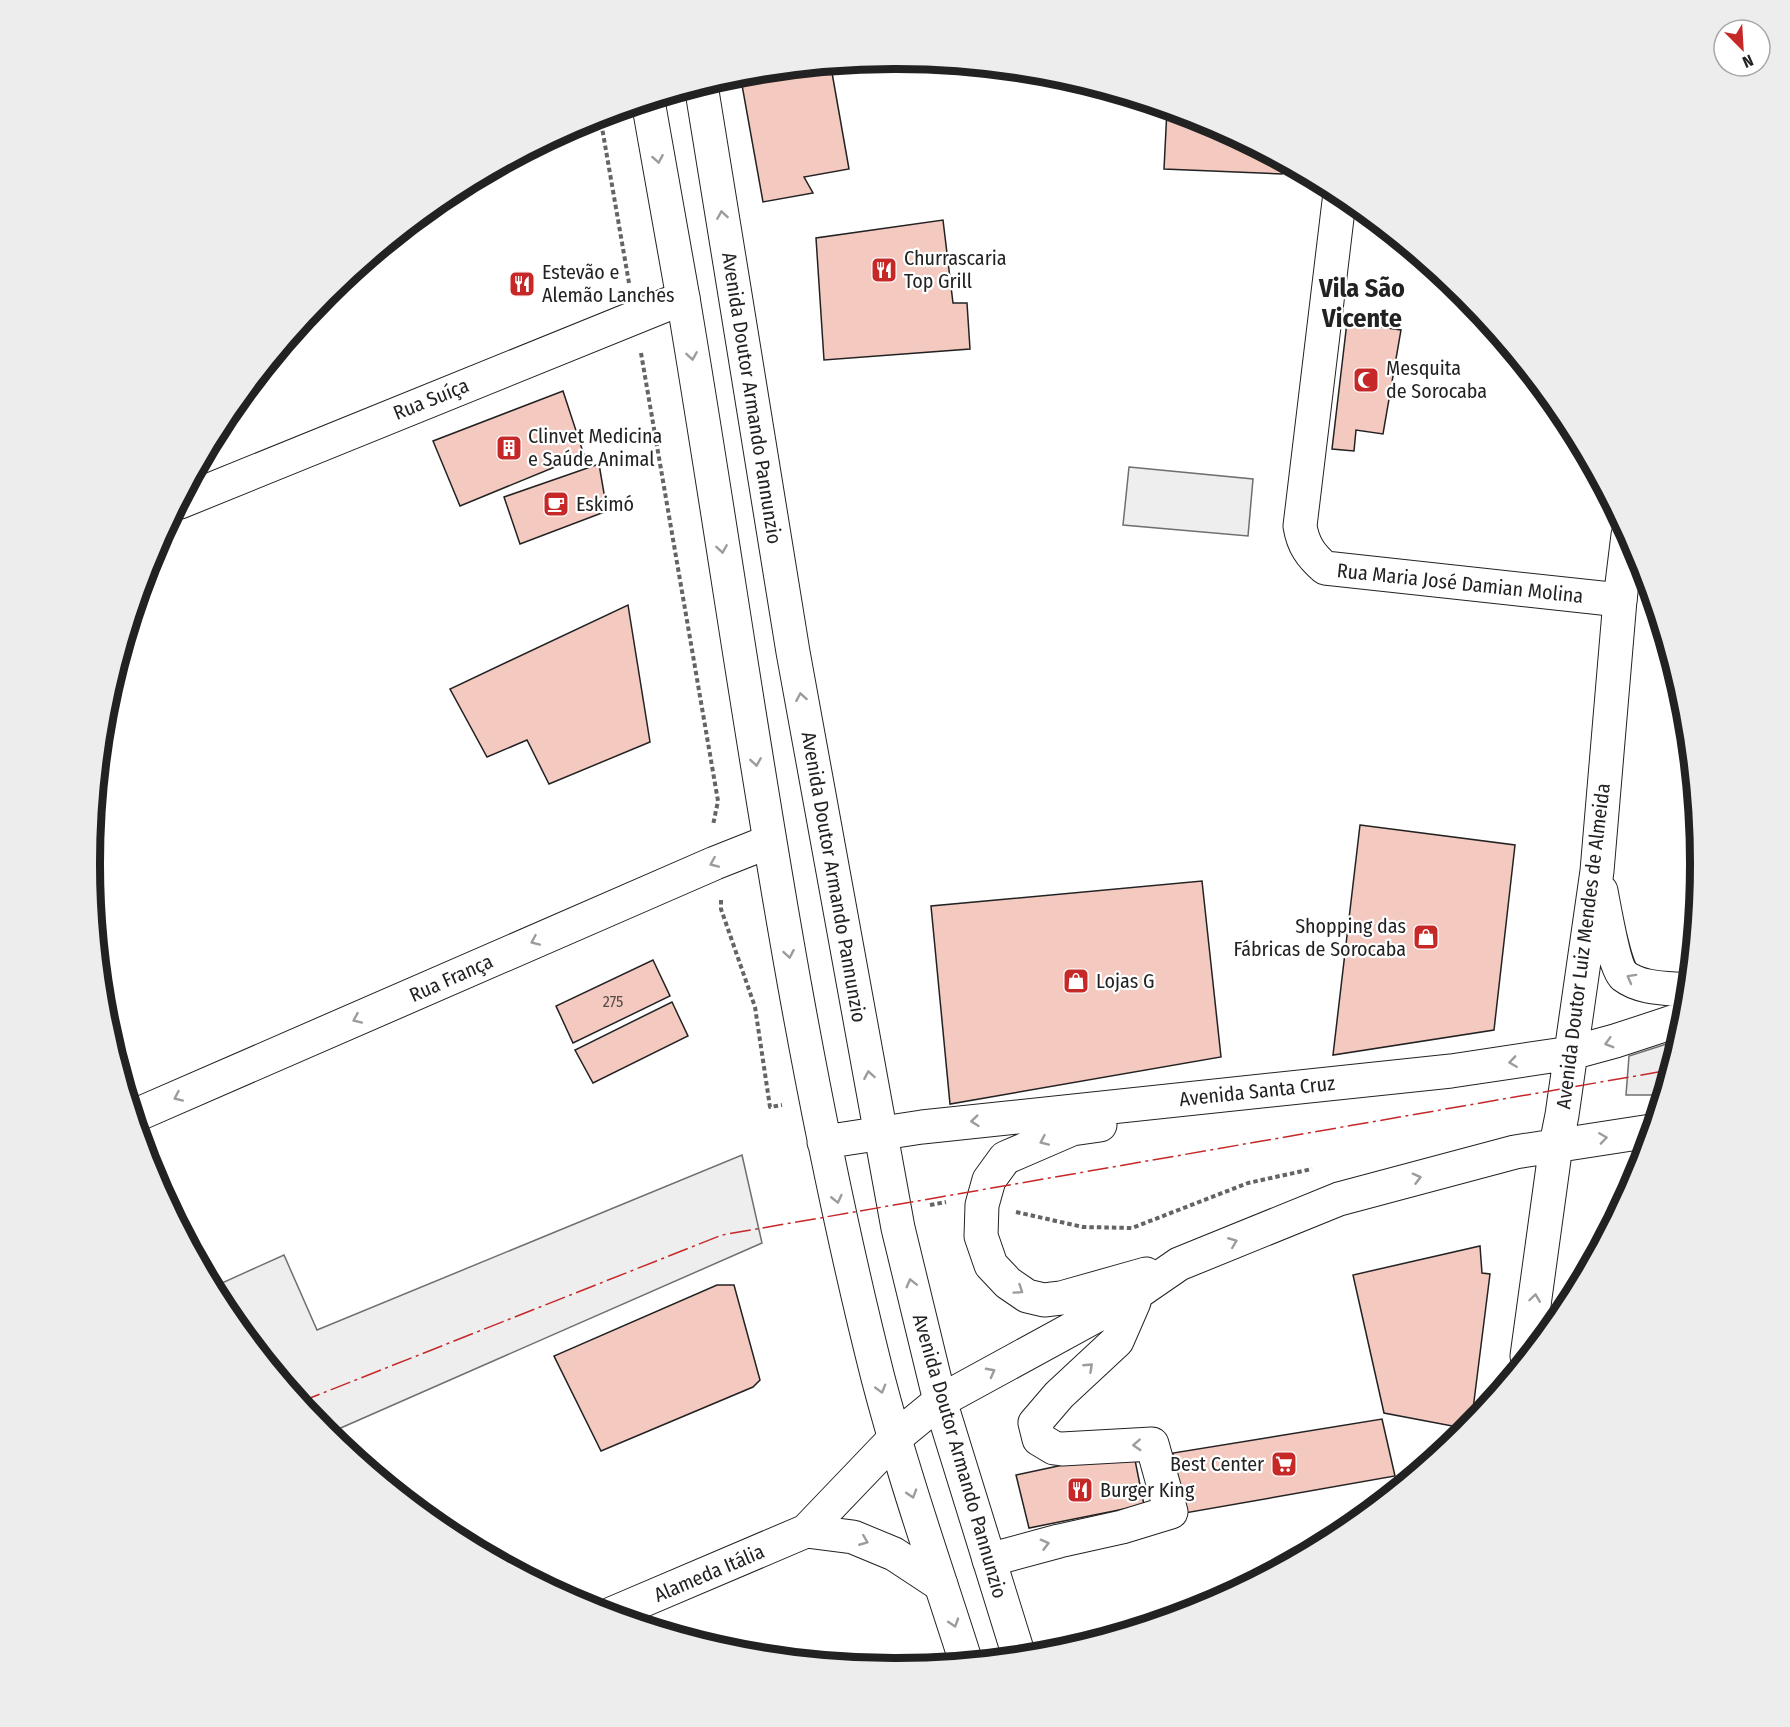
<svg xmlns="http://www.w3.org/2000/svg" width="1790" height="1727" font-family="'Fira Sans Condensed',sans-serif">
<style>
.green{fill:#eee;stroke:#6f6f6f;stroke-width:1.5}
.building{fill:#f3c9c0;stroke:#222;stroke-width:1.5}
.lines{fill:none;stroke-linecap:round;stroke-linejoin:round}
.minor-casing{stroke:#222;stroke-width:35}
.major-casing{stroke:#222;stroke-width:35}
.path{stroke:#646464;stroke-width:4;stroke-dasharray:4.5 3;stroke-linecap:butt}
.minor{stroke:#fff;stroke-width:33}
.major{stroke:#fff;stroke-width:33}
.power{stroke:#c62828;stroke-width:1.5;stroke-dasharray:21 4.5 3 4.5;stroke-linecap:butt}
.oneway{stroke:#9c9c9c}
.labels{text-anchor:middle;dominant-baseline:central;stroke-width:4.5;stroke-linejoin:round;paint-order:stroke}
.number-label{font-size:16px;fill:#564c4a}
.poi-label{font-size:20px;fill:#222;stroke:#fff;text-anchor:start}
.street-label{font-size:20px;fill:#222;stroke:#fff}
.district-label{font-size:26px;font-weight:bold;fill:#222;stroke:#fff}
.rim{fill:none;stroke:#222;stroke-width:8}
</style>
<rect width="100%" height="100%" fill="#fff"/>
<path class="green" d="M1129 467 1253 479 1248 536 1123 525Z
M1679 1040 1662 1095H1626L1629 1056Z
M742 1155 762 1243 327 1434 225 1310 213 1287 284 1255 317 1330Z"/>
<path class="building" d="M831 67 849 169 804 177 813 193 763 202 740 74 791 69 792 74Z
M1167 109 1203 120 1282 162V174L1164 169Z
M943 220 953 303H967L970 349 824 360 816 238Z
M1347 322 1401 330 1383 434 1356 430 1354 451 1332 449Z
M563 391 584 455 460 506 433 441Z
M599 464 607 511 520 544 504 497Z
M628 605 650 742 549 784 527 740 487 757 450 689Z
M1360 825 1515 845 1494 1030 1333 1055Z
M1202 881 1221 1057 950 1104 931 906Z
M653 960 670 996 573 1043 556 1006Z
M672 1002 688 1036 593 1083 575 1050Z
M1480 1246 1482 1273 1490 1274 1471 1425 1468 1429 1384 1413 1353 1275Z
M717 1285H734L760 1380 753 1387 601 1451 554 1356Z
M1382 1419 1395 1476 1185 1513 1173 1453Z
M1133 1450 1144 1505 1029 1528 1016 1475Z"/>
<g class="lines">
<g class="minor-casing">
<path id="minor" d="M1340 193 1300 526C1303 545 1311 556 1325 568L1620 600
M180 502 683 298
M134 1116 715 863 768 842
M806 1531 853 1537 894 1554 941 1585
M989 1560 1059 1541 1122 1527 1171 1512 1152 1444 1062 1449 1054 1448 1039 1439 1035 1423 1059 1395 1117 1341 1134 1302V1295
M611 1614 806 1531 895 1438"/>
</g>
<g class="major-casing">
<path id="major" d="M701 85 793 652 898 1228 940 1401 1019 1656
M648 101C660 167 672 233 683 298 744 660 788 1022 878 1378 903 1474 936 1568 966 1662
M1601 891C1604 906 1614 967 1624 976 1641 989 1667 988 1687 990
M1100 1125 1072 1129 1005 1158 989 1180 982 1205 981 1236 991 1265 1008 1283 1027 1296 1044 1300 1061 1298 1146 1274
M824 1142 922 1127 1451 1071 1571 1053 1615 1041 1685 1018
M1527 1356 1556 1145 1562 1115 1597 871 1620 600 1628 535
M895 1438 940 1401 1134 1295 1179 1264 1339 1199 1515 1152 1651 1131"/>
</g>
<path class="path" d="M600 116 629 283
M641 353 718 801 713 825
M721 900V909L755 1007 770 1107 782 1105
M930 1205 946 1202
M1016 1212 1083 1227 1132 1228 1248 1183 1312 1169"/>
<use href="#minor" class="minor"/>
<use href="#major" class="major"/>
<path class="power" d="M300 1402 722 1235 1670 1070"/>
</g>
<defs><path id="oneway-chevron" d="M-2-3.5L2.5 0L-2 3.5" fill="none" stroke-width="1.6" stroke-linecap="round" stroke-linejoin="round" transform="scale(1.5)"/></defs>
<g class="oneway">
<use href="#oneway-chevron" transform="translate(658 159) rotate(80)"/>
<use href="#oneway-chevron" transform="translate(722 215) rotate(-99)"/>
<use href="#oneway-chevron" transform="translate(692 356) rotate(81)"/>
<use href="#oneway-chevron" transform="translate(722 549) rotate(81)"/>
<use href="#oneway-chevron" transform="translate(801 697) rotate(-100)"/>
<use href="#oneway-chevron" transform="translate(756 762) rotate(81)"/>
<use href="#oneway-chevron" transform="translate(714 863) rotate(157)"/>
<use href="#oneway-chevron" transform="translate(535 941) rotate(156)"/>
<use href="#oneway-chevron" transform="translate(789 954) rotate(80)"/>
<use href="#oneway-chevron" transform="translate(1631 978) rotate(-151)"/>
<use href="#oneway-chevron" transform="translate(357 1019) rotate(156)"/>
<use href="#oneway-chevron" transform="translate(1609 1043) rotate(164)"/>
<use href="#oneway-chevron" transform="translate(1513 1062) rotate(172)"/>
<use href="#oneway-chevron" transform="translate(869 1075) rotate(-100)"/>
<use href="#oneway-chevron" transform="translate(178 1097) rotate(156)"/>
<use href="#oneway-chevron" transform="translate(975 1121) rotate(174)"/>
<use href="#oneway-chevron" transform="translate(1603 1138) rotate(-8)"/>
<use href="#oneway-chevron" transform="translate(1044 1141) rotate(156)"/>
<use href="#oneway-chevron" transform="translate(1417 1178) rotate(-15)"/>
<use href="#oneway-chevron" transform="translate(837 1199) rotate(77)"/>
<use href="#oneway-chevron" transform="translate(1233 1242) rotate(-22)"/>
<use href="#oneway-chevron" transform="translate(911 1283) rotate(-104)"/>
<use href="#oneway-chevron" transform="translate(1019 1290) rotate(34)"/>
<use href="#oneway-chevron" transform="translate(1535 1298) rotate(-82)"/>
<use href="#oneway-chevron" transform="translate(1089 1367) rotate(-43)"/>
<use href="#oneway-chevron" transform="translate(991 1372) rotate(-28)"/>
<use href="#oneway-chevron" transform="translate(881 1389) rotate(74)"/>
<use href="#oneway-chevron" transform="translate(1137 1445) rotate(177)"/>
<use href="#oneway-chevron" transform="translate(912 1494) rotate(73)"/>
<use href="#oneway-chevron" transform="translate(864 1541) rotate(22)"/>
<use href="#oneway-chevron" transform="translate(1045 1544) rotate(-15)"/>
<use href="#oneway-chevron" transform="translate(954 1623) rotate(72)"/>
</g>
<defs>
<g id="restaurant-square" transform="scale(1.35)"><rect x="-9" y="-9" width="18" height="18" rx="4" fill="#c62828" stroke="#fff"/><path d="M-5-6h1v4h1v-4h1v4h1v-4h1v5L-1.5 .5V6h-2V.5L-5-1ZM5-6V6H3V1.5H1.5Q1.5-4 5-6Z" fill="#fff"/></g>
<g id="mosque-square" transform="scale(1.35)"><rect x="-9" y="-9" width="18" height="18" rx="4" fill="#c62828" stroke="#fff"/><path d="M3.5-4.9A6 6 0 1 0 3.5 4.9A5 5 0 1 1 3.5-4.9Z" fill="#fff"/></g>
<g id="building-square" transform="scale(1.35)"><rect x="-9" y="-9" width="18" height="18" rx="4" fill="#c62828" stroke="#fff"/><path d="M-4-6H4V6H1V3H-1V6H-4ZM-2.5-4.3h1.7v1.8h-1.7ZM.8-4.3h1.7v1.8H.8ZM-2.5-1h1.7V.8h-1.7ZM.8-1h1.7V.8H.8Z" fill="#fff"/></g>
<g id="cafe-square" transform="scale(1.35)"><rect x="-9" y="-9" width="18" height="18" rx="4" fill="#c62828" stroke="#fff"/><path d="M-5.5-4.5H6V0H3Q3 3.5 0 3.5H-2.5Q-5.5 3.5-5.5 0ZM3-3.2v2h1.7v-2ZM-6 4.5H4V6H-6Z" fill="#fff"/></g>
<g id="shop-square" transform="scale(1.35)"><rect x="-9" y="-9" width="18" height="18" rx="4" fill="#c62828" stroke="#fff"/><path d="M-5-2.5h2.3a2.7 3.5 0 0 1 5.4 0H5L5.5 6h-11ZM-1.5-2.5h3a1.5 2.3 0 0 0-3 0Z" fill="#fff"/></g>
<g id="supermarket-square" transform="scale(1.35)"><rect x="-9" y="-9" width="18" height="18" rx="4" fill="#c62828" stroke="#fff"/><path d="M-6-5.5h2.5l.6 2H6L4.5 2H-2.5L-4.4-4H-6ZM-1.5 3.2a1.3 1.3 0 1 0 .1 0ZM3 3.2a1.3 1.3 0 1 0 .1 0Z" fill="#fff"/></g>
</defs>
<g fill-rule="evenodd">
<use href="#restaurant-square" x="884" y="270"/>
<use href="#restaurant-square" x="522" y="284"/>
<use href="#mosque-square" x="1366" y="380"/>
<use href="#building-square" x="509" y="448"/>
<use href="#cafe-square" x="556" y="504"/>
<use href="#shop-square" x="1426" y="937"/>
<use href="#shop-square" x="1076" y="981"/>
<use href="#supermarket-square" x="1284" y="1464"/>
<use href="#restaurant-square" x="1080" y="1490"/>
</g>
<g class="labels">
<g class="number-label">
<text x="613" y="1001">275</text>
</g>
<g class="poi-label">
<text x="904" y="258">Churrascaria<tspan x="904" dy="23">Top Grill</tspan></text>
<text x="542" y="272">Estevão e<tspan x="542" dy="23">Alemão Lanches</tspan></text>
<text x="1386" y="368">Mesquita<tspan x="1386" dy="23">de Sorocaba</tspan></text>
<text x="528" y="436">Clinvet Medicina<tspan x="528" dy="23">e Saúde Animal</tspan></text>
<text x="576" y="504">Eskimó</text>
<text x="1406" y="926" text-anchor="end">Shopping das<tspan x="1406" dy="23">Fábricas de Sorocaba</tspan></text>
<text x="1096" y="981">Lojas G</text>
<text x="1264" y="1464" text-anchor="end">Best Center</text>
<text x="1100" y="1490">Burger King</text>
</g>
<g class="street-label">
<text transform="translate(752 398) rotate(81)">Avenida Doutor Armando Pannunzio</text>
<text transform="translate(431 399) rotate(-22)">Rua Suíça</text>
<text transform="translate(1460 583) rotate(6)">Rua Maria José Damian Molina</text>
<text transform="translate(834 877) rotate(80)">Avenida Doutor Armando Pannunzio</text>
<text transform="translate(1583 946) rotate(-83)">Avenida Doutor Luiz Mendes de Almeida</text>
<text transform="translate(451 978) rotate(-24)">Rua França</text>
<text transform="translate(1257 1091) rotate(-6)">Avenida Santa Cruz</text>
<text transform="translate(960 1456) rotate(74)">Avenida Doutor Armando Pannunzio</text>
<text transform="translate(709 1573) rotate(-23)">Alameda Itália</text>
</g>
<g class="district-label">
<text x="1362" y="288">Vila São<tspan x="1362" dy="30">Vicente</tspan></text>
</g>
</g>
<path d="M0 0H1790V1727H0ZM894 69H896A794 794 0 0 1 1690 863V864A794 794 0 0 1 896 1658H894A794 794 0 0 1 100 864V863A794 794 0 0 1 894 69Z" fill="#ededed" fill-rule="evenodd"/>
<path class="rim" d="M894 69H896A794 794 0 0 1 1690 863V864A794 794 0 0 1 896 1658H894A794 794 0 0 1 100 864V863A794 794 0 0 1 894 69Z"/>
<g transform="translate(1742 48) rotate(156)"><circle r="28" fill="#ffffff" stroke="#a7a7a7" stroke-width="1.5"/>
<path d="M0-4.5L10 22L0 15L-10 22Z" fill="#c62828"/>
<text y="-9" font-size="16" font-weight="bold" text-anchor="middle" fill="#222222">N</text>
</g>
</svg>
